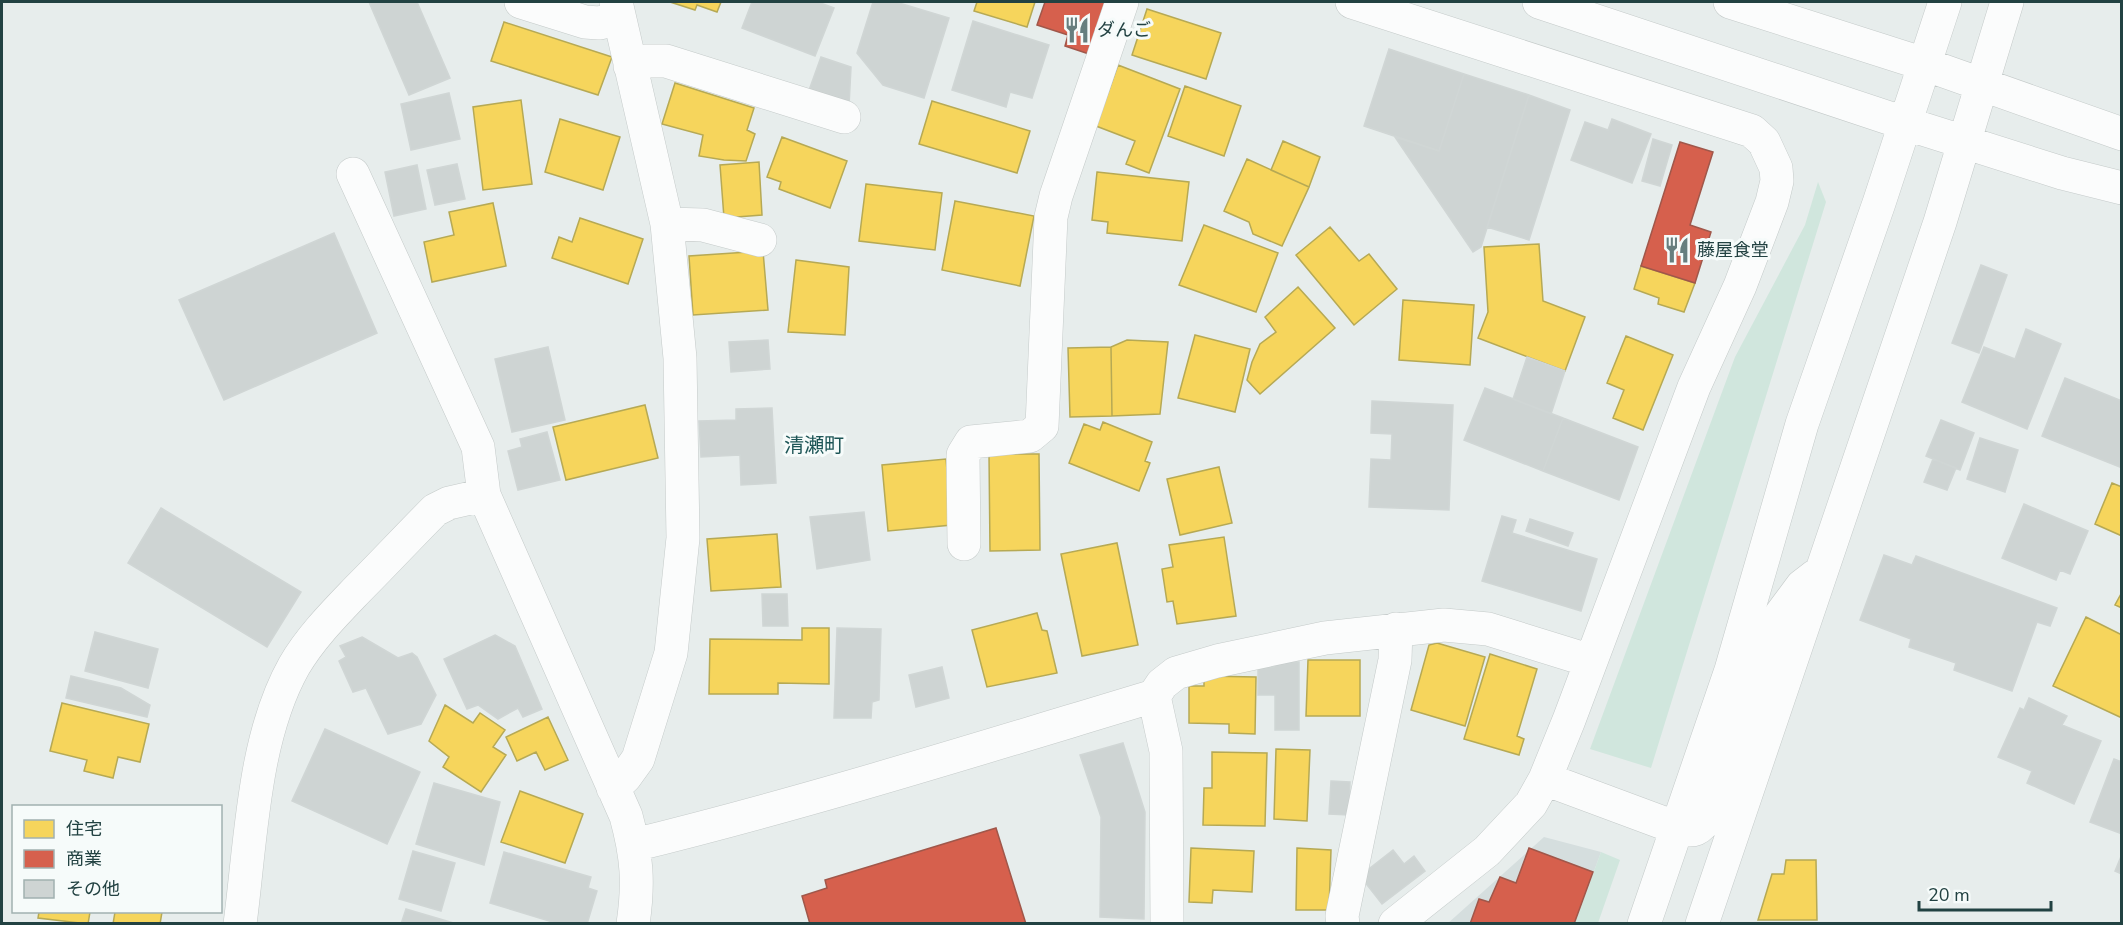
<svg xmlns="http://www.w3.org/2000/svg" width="2123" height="925" font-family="'Nunito Sans','Noto Sans JP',sans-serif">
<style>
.built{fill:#d5dede}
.green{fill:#d0e6dd}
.homes{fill:#f6d55c;stroke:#b6a954;stroke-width:1.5}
.shops{fill:#d6604d;stroke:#a0574a;stroke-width:1.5}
.building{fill:#ced4d3;stroke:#d0d6d5;stroke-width:1.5}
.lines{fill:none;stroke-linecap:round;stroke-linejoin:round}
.minor-casing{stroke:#c4cac9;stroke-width:34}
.minor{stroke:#fbfcfc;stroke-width:33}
.labels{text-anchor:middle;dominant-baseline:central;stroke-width:6;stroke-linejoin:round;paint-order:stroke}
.poi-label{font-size:18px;fill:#224242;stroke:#f6fbfa;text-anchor:start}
.neighbourhood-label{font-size:20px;fill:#1d5556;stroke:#f6fbfa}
</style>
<rect width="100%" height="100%" fill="#e7edec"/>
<path class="built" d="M1544 837 1601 852 1575 923 1447 924Z"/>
<path class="green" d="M1818 182 1826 202 1651 768 1590 749 1735 357 1805 225Z
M1601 852 1620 860 1598 923H1575Z"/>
<path class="homes" d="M670 2H721L717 12 697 5 695 10Z
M977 2H1035L1027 27 974 11Z
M1147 9 1221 33 1206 79 1132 55Z
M504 22 612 57 598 95 491 61Z
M1118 65 1180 89 1149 173 1126 164 1135 141 1096 126Z
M675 83 754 108 747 130 755 134 746 161 724 160 699 156 703 135 662 124Z
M1185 86 1241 106 1224 156 1168 136Z
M521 100 532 184 483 190 473 107Z
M932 101 1030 131 1017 173 919 144Z
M560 119 620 137 603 190 545 172Z
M782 137 847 161 830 208 779 189 781 182 767 177Z
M1283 141 1320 157 1309 187 1271 170Z
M1247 159 1309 187 1282 246 1253 234 1249 222 1224 211Z
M759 162 762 215 724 218 720 165Z
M1097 172 1189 182 1182 241 1107 233 1108 222 1092 220Z
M866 184 942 193 935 250 859 241Z
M955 201 1034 216 1020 286 942 270Z
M493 203 506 266 432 282 424 242 454 235 449 212Z
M580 218 643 239 628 284 552 258 559 237 572 242Z
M1204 225 1278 253 1256 312 1179 285Z
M1330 227 1359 261 1369 254 1397 289 1354 325 1296 255Z
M1539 244 1543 301 1585 317 1565 371 1478 338 1488 312 1484 247Z
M763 251 768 310 693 315 689 256Z
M796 260 849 267 845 335 788 332Z
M1641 266 1695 283 1684 312 1658 304 1659 298 1634 289Z
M1298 287 1335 328 1260 394 1247 380 1252 362 1260 344 1276 332 1265 317Z
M1403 300 1474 305 1470 365 1399 360Z
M1195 335 1250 349 1235 412 1178 398Z
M1626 336 1673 355 1643 430 1613 418 1624 390 1607 383Z
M1127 340 1168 342 1160 414 1112 416 1111 347Z
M1111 347 1112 416 1070 417 1068 348Z
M645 405 658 458 566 480 553 427Z
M1103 422 1152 442 1145 461 1150 463 1139 491 1069 463 1084 424 1100 430Z
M989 454H1039L1040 550 990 551Z
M946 459 952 525 888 531 882 465Z
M1219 467 1232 523 1180 535 1167 479Z
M2112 483 2122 487V536L2095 524Z
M777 534 781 587 711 591 707 539Z
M1224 537 1236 616 1177 624 1173 601 1167 602 1162 569 1173 567 1169 545Z
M1117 543 1138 645 1082 656 1061 554Z
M2122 592V608L2115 605Z
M1037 613 1042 630 1047 631 1057 673 987 687 972 630Z
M2086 617 2122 635V718L2053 686Z
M802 628H829V684L778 683V694H709L710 639 802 640Z
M1437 643 1485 657 1465 726 1411 710 1429 645Z
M1490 654 1537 669 1517 736 1524 739 1519 755 1464 739Z
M1308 660H1360V716H1306Z
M1204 676 1256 677 1255 734 1229 733V724L1189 723V686H1204Z
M62 703 149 724 140 762 118 757 113 778 84 771 87 760 50 751Z
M445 705 473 723 480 713 505 730 493 747 506 755 481 792 443 767 449 757 429 741Z
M548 717 568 760 545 770 536 752 517 761 506 737Z
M1276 749 1310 750 1307 821 1274 819Z
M1212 752 1267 753 1265 826 1203 825 1204 788H1212Z
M520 791 583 814 565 863 501 842Z
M1191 848 1254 851 1252 892 1213 890 1212 903 1189 902Z
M1297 848 1331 850 1329 910H1296Z
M1786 860H1816L1817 920H1758L1772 874H1784Z
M39 912H90L88 924 38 918Z
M115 912H162L160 924H113Z"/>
<path class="shops" d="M1045 2H1109L1092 55 1065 46 1068 35 1037 25Z
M1680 142 1713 152 1690 225 1711 232 1695 283 1641 266Z
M996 828 1026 924H810L802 896 827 888 825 880Z
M1529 848 1593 872 1574 924H1470L1479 899 1489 902 1500 877 1516 883Z"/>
<path class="building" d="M369 2H417L450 78 409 95Z
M752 2H818L834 8 815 56 742 28Z
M873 2H896L949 18 924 98 883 85 857 53Z
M973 21 1049 45 1032 98 1010 92 1006 107 952 90Z
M1389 49 1464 74 1439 151 1364 126Z
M821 57 851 67 849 106 808 93Z
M1464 74 1529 95 1481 247 1473 252 1395 137 1439 151Z
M449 93 460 139 411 150 401 104Z
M1529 95 1570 110 1529 240 1487 227Z
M1612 119 1651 134 1632 183 1571 160 1585 122 1608 130Z
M1653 139 1672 145 1660 186 1642 181Z
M457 164 465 199 435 205 427 170Z
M417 165 426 209 394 216 385 172Z
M334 233 377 333 224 400 179 300Z
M1981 265 2007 275 1979 353 1952 343Z
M2026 329 2061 344 2027 429 1962 402 1984 347 2015 359Z
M768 340 770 369 731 372 729 342Z
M548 347 565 420 512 432 495 359Z
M1527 357 1565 371 1551 414 1513 399Z
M2065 378 2122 401V468L2042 436Z
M1485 388 1563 418 1543 471 1464 440Z
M1372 401 1453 405 1449 510 1369 507 1371 459 1391 460 1392 434 1371 433Z
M772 408 776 483 741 485 740 455 701 457 699 421 736 420V409Z
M1563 418 1638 447 1619 500 1543 471Z
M1941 420 1974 433 1960 470 1926 456Z
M547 432 560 480 518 490 508 451 522 447 520 439Z
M1980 438 2018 450 2005 492 1967 479Z
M1933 459 1956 468 1947 490 1924 482Z
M2024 504 2088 531 2070 574 2060 570 2056 580 2002 558Z
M161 508 301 592 267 647 128 563Z
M864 512 870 560 817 569 810 517Z
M1502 516 1516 520 1512 533 1597 559 1581 611 1482 581Z
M1530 519 1573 533 1568 546 1526 531Z
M1884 555 1912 565 1916 556 2057 608 2050 626 2037 622 2012 691 1954 670 1956 663 1909 647 1911 639 1860 620Z
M762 594H787L788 626H763Z
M837 628 881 629 879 700 872 702 871 718H834Z
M95 632 158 649 148 688 85 671Z
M495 635 515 646 542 709 523 717 518 708 498 719 478 705 467 709 444 659Z
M362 637 398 658 412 653 417 657 436 695 421 724 388 734 366 688 353 692 339 661 346 657 340 646Z
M1276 662H1299V730H1275V695H1258V667H1274Z
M942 667 949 698 916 707 909 675Z
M71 676 121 688 150 705 147 717 66 698Z
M2029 698 2067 716 2062 725 2101 741 2074 804 2027 783 2032 771 1998 757 2020 708 2024 710Z
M325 729 420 772 387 844 292 801Z
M1123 743 1145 812 1144 919 1100 917 1101 817 1080 755Z
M2114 759 2122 762V834L2090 822Z
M1331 781 1350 782 1349 815 1329 814Z
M434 783 500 802 484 865 416 844Z
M1393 850 1404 864 1414 856 1425 871 1382 904 1360 876Z
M413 851 455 863 441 911 399 899Z
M504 852 591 877 588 888 597 891 587 924H559L490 903Z
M2122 854V874L2115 871Z
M406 909 457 924H401Z"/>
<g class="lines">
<g class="minor-casing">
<path id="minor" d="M521 2 585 22 599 23 619 19
M1352 2 1752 131 1764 142 1776 168 1777 181 1772 202 1740 286 1694 387 1569 720 1545 779 1531 804 1487 851 1395 924
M1539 2 1904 123 2062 173 2122 188
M1730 2 1924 64 2122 134
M630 66 645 61H666L844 117
M353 174 478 447 484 495 626 816C637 856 639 883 633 924
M667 224 703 225 760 240
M964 544 963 455 971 442 1030 436 1042 426 1051 217 1056 196 1122 2
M1154 696 1166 751 1167 924
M1545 779 1677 828C1695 833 1698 830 1709 816L1779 617 1802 586 1815 576
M613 788 625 777 638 759 671 653 683 538 680 358 667 224 616 2
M634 845C809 802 981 748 1154 696L1162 684 1176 673 1217 661 1325 638 1444 625 1488 629 1591 661
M240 924C251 841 253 739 294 666 311 637 335 613 358 589 384 563 409 536 435 510L449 503 484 495
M1343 924 1342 916 1395 660 1396 629
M1644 924 1731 670 1802 424 1879 203 1945 2
M1702 924 1940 222 2007 2"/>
</g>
<use href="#minor" class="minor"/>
</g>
<defs>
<g id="restaurant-bare" transform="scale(2.07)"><path d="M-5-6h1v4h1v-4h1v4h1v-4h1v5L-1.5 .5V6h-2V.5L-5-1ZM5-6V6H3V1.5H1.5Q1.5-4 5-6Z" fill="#677e7e" stroke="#f6fbfa" stroke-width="2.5" paint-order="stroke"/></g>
</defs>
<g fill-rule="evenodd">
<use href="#restaurant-bare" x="1077" y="30"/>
<use href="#restaurant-bare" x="1677" y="250"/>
</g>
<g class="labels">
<g class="poi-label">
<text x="1097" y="30">ダんご</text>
<text x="1697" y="250">藤屋食堂</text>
</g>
<g class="neighbourhood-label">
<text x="814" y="445">清瀬町</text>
</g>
</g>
<rect width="2123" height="925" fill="none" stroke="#224242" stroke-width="6"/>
<rect x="12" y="805" width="210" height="108" fill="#f6fbfa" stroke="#a1b1b0" stroke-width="1.5"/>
<rect x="24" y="820" width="30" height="18" fill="#f6d55c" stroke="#a1b1b0" stroke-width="1.5"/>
<text x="66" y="835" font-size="18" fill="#224242">住宅</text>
<rect x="24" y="850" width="30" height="18" fill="#d6604d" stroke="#a1b1b0" stroke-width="1.5"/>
<text x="66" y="865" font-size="18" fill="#224242">商業</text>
<rect x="24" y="880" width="30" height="18" fill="#ced4d3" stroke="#a1b1b0" stroke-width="1.5"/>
<text x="66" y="895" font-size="18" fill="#224242">その他</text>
<path d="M1919 901v9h132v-9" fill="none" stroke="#224242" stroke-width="3"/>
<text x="1928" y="901" font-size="18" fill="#224242" stroke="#f6fbfa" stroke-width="4.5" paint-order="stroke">20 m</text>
</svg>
